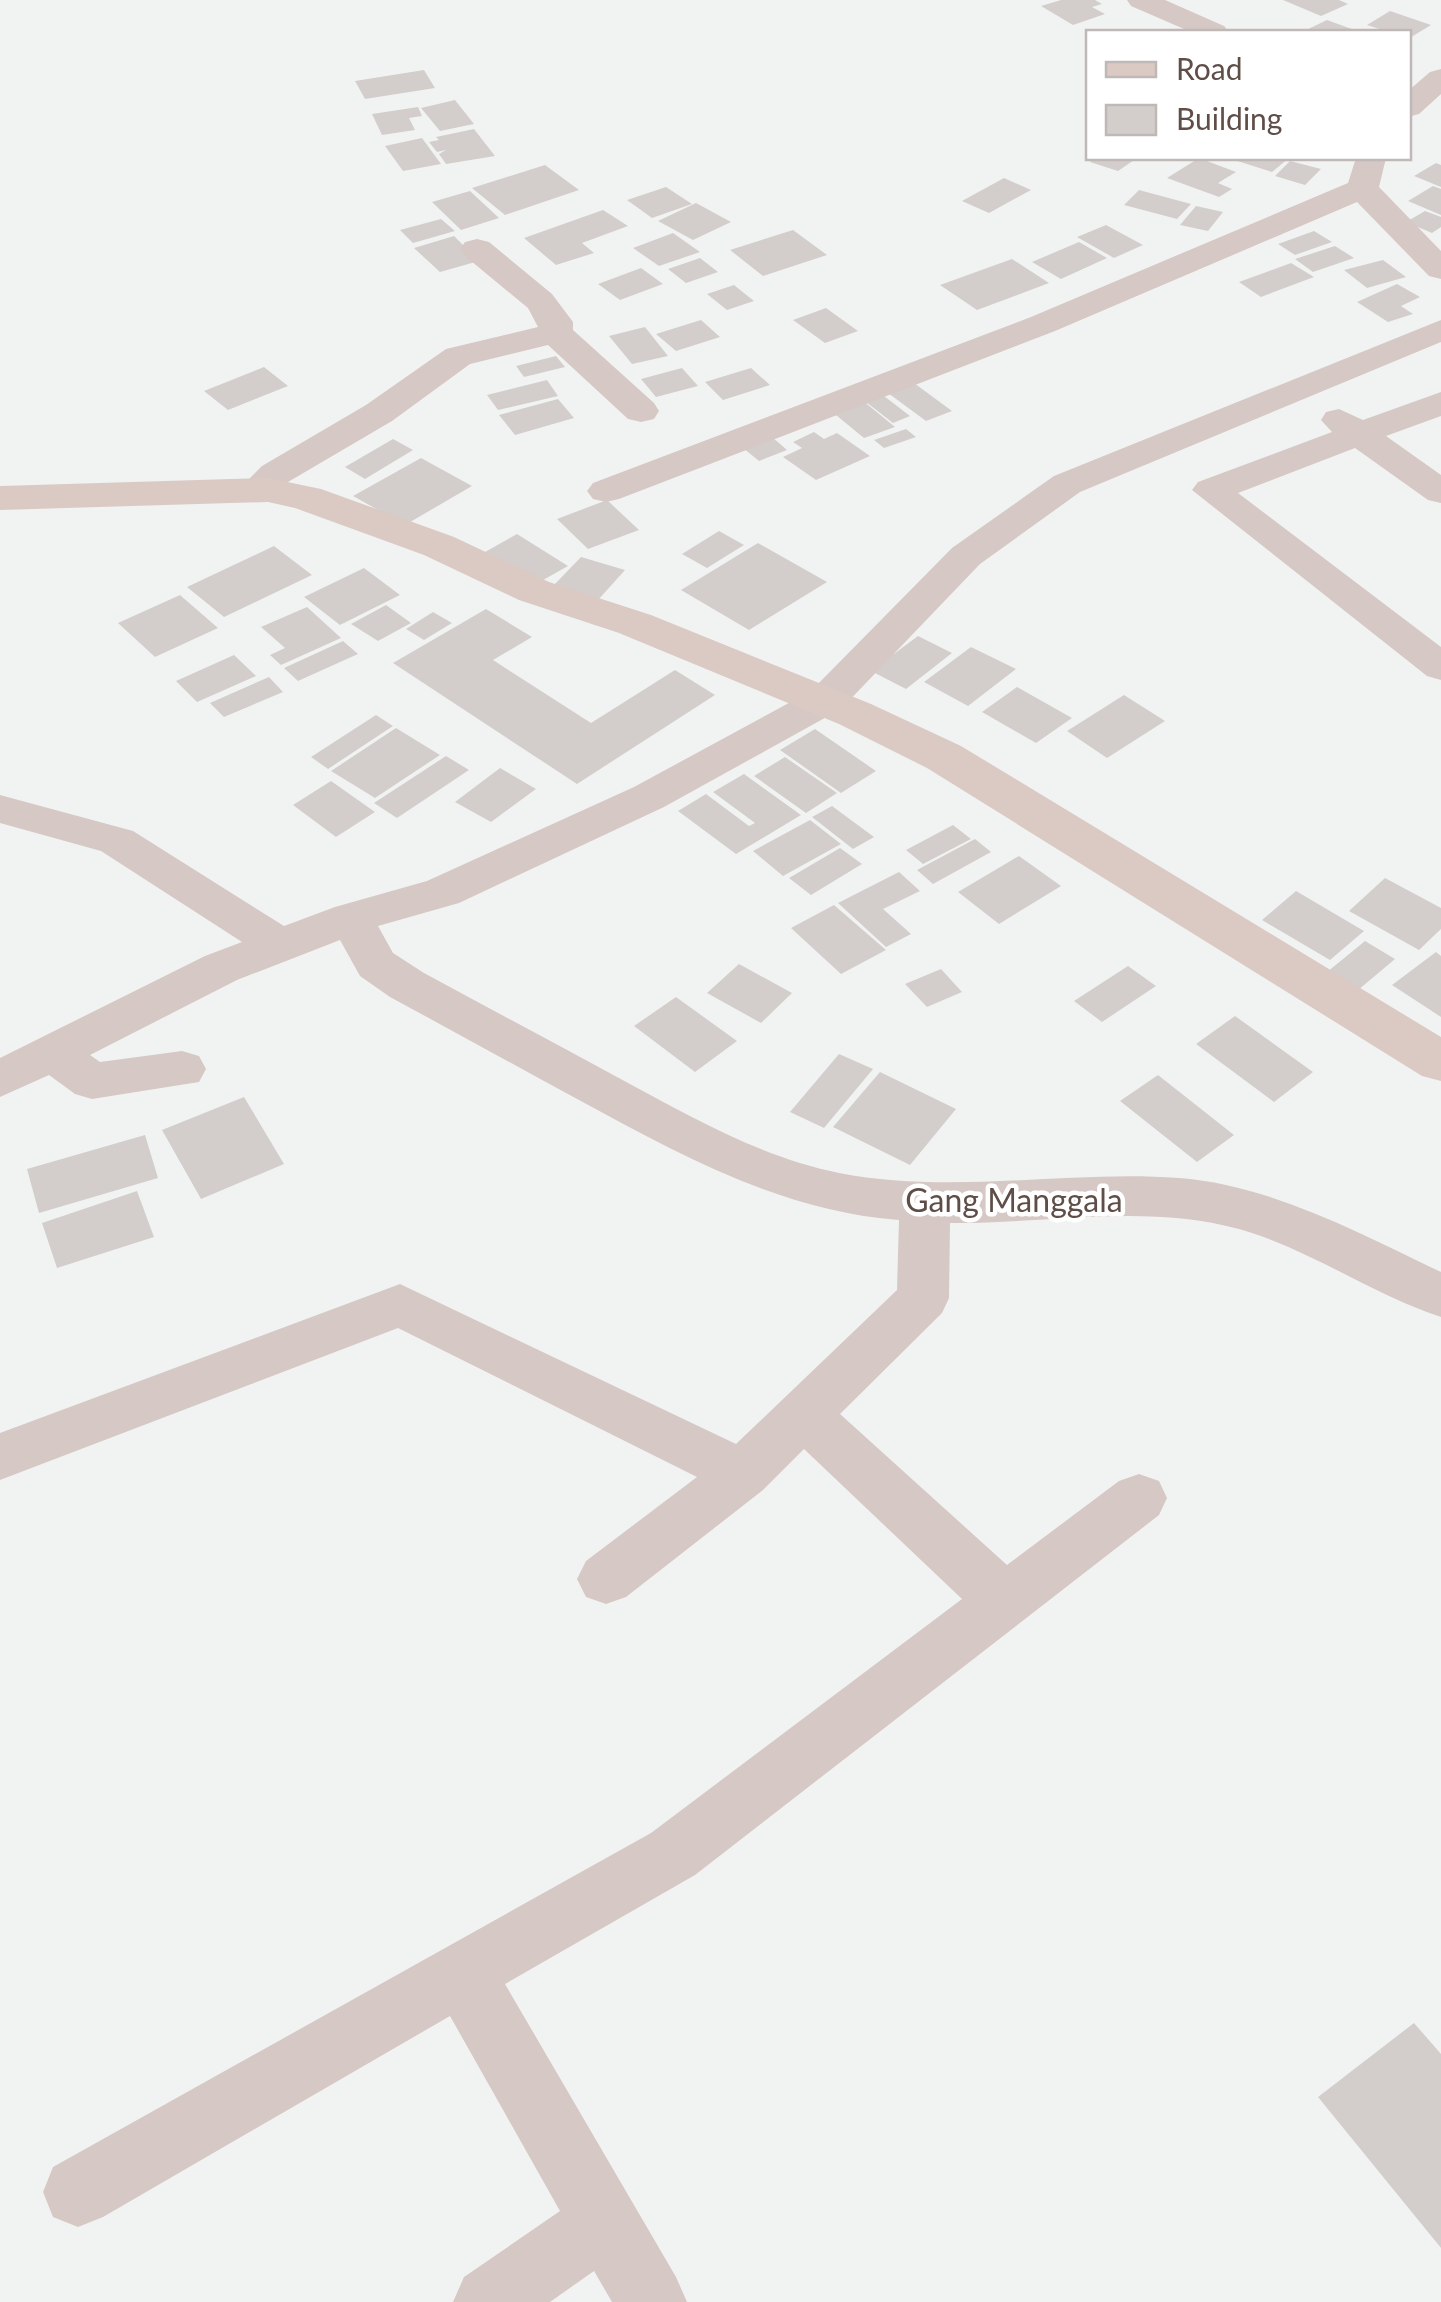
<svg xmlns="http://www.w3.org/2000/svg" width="1441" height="2302" font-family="Lato,sans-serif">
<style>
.building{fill:#d3cecb}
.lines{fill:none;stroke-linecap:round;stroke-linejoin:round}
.street{fill:#d6c8c4;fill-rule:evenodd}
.secondary{fill:#dacac3;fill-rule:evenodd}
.labels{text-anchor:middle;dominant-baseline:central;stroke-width:9;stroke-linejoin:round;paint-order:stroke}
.street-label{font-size:32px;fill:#5f4e48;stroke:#fff}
</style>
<rect width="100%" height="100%" fill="#f1f3f3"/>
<path class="building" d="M1061 0H1095L1102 4 1092 7 1105 14 1073 25 1041 6Z
M1283 0H1339L1348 4 1321 16Z
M1390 11 1431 25 1408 39V32H1389L1367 25Z
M1327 20 1360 32H1302Z
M424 70 435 88 365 99 355 81Z
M455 100 474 124 440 131 421 108Z
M418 107 422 116 409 118 415 130 382 135 372 114Z
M474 129 495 156 446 164 439 154 446 150 437 152 429 142 439 140 436 137Z
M422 138 441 164 403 171 385 146Z
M1096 158H1137L1118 171 1090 162Z
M1199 158 1236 172 1218 183 1232 189 1219 197 1167 178Z
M1228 158H1289L1272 172Z
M1290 161 1321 169 1305 185 1275 176Z
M1436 163 1441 165V187L1414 176Z
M545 165 579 190 505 215 472 188Z
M1004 178 1031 190 989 213 962 201Z
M1433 186 1441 189V215L1408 201Z
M666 187 692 204 652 218 627 200Z
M1139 190 1191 204 1177 219 1124 205Z
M470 191 499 218 461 230 432 202Z
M696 203 731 222 693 240 658 221Z
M1196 206 1223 212 1208 231 1180 225Z
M603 210 628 226 582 243 594 253 556 265 524 238Z
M1425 211 1441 217V227L1432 233 1406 222Z
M441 219 455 231 413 243 400 230Z
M1106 225 1143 245 1114 258 1077 237Z
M793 230 827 255 763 276 730 250Z
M1314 231 1332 242 1295 255 1278 244Z
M673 233 700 252 659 266 633 248Z
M454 236 479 261 440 272 414 248Z
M1079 242 1107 258 1061 279 1032 262Z
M1335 246 1354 258 1313 272 1295 259Z
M700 258 718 272 686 283 668 269Z
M1012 259 1049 283 977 310 940 285Z
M1383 260 1406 277 1367 288 1344 270Z
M1291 263 1314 277 1261 297 1239 282Z
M641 268 663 284 620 300 598 284Z
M1397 284 1420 297 1401 306 1413 314 1388 322 1357 302Z
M734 285 754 301 727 310 707 294Z
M826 308 858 331 825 343 793 320Z
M701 320 720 337 676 351 656 334Z
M645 327 668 356 632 364 609 336Z
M556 356 565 367 524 377 516 366Z
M264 367 288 386 228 410 204 391Z
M682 368 698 386 656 397 641 379Z
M751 368 770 385 723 400 705 382Z
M547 380 558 396 498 410 487 395Z
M914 383 952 411 926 421 888 393Z
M884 396 910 416 893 423 866 402Z
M558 399 574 418 515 435 499 415Z
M862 400 895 427 864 438 831 411Z
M906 429 916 437 884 448 874 440Z
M814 432 824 439 837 433 870 456 816 480 783 457 802 448 793 442Z
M772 437 787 450 759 461 743 448Z
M393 439 413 450 365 479 345 467Z
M421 458 472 486 405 525 353 496Z
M607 500 639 530 588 549 557 519Z
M719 531 744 545 707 568 682 554Z
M517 534 568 566 536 584 485 552Z
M758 543 827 582 749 630 681 590Z
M274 546 312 575 224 617 187 587Z
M581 557 625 570 598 600 553 586Z
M364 568 400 595 340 625 304 597Z
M180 595 218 628 155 657 118 623Z
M386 605 411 623 378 641 351 624Z
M307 607 341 638 281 665 270 655 285 648 261 627Z
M486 609 532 637 493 660 591 723 675 670 715 695 577 784 393 663Z
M433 612 452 623 424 640 406 629Z
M918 636 952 653 906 689 871 671Z
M343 641 358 654 298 681 284 668Z
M971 647 1016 669 968 706 924 682Z
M234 655 256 676 197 702 176 681Z
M269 677 283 692 224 717 210 703Z
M1017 687 1072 718 1036 743 982 712Z
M1124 695 1165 721 1107 758 1067 731Z
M376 715 393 726 328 769 311 757Z
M396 728 440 755 375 798 331 771Z
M815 729 876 771 841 793 780 750Z
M446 756 469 770 397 818 374 803Z
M785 757 837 793 806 813 754 776Z
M500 768 536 789 491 822 455 802Z
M744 774 801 815 736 854 678 811 706 794 749 826 755 823 713 792Z
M331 781 375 812 336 837 293 805Z
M832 806 874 837 853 849 812 817Z
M810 820 841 844 783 876 753 851Z
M953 825 971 839 923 864 906 850Z
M975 839 991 852 933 884 917 870Z
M840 848 862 864 811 895 789 878Z
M1019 856 1061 886 999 924 958 892Z
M899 872 920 891 883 909 911 934 886 947 838 903Z
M1385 878 1441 908V929L1419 950 1349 911Z
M1296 891 1364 931 1330 960 1262 920Z
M834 905 886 950 841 974 791 928Z
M1365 941 1395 959 1351 996 1321 977Z
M1436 952 1441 956V1017L1392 985Z
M739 964 792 993 761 1023 707 993Z
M1128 966 1156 986 1102 1022 1074 1001Z
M941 969 962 992 927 1007 905 984Z
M676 997 737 1041 695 1072 634 1026Z
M1235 1016 1313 1072 1274 1102 1196 1044Z
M839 1054 873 1069 824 1128 790 1112Z
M880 1072 956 1109 910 1165 833 1127Z
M1158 1075 1234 1135 1197 1162 1120 1101Z
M244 1097 284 1164 201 1199 162 1130Z
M145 1135 158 1178 39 1213 27 1169Z
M137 1191 154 1237 57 1268 42 1223Z
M1414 2023 1441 2054V2248L1318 2097Z"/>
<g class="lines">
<path class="street" d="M1127 0H1165L1224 26 1229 32H1191L1131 6Z
M1441 69V94L1419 114 1408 117V91L1430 72Z
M1356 158H1386L1379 187 1441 251V279L1429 276 1357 202 1055 331 619 499 606 502 593 499 587 491 593 483 1031 317 1348 183Z
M477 239 489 242 552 294 573 322V330L654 403 659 411 654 419 641 422 628 419 548 345 470 364 392 421 288 482 281 498C264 502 254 500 243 485L262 466 366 405 446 349 538 327 528 308 465 256 460 249 465 242Z
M1441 320V342L1080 492 980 564 841 709 664 807 459 903 378 926 393 953 424 973C488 1008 553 1042 617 1077 688 1115 759 1157 839 1173 952 1195 1065 1170 1179 1178 1271 1185 1359 1233 1441 1272V1317C1371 1294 1310 1249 1239 1229 1145 1203 1046 1224 950 1223L949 1298 942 1313 840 1414 1007 1565 1119 1481 1139 1474 1159 1481 1167 1498 1159 1515 695 1875 505 1984 676 2277 687 2302H612L594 2271 550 2302H453L464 2277 560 2211 450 2016 103 2217 78 2227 53 2217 43 2192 53 2167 651 1833 962 1599 804 1449 763 1490 626 1597 606 1604 586 1597 577 1579 586 1561 697 1477 398 1328 0 1480V1433L400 1284 736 1444 897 1290 899 1220C782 1211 680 1155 579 1100 516 1066 453 1031 390 997L360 976 340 940 237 980 90 1055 100 1062 182 1051 199 1056 206 1069 199 1082 92 1099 75 1094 49 1075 0 1097V1058L205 956 242 942 101 851 0 823V795L133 831 284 926 335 907 427 881 634 787 811 691 952 548 1054 476Z
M1441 392V416L1386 436 1441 475V503L1428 500 1355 448 1238 493 1441 647V680L1427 676 1192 490 1198 482 1332 432 1321 420 1326 412 1339 409 1363 420Z"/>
<path class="secondary" d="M268 478 321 489 454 537 549 582 651 615 871 704 961 746 1441 1037V1081L1422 1076 927 768 839 724 619 633 519 600 424 555 295 508 268 502 0 510V486Z"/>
</g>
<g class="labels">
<g class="street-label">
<text x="1014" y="1199">Gang Manggala</text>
</g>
</g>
<rect x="1086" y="30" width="325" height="130" fill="#ffffff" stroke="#bfb8b6" stroke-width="2.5"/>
<rect x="1106" y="62" width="50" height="15" fill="#dacac3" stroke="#bfb8b6" stroke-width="2.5"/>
<text x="1176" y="80" font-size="30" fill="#5f4e48">Road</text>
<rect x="1106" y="105" width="50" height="30" fill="#d3cecb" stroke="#bfb8b6" stroke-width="2.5"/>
<text x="1176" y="130" font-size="30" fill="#5f4e48">Building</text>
</svg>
